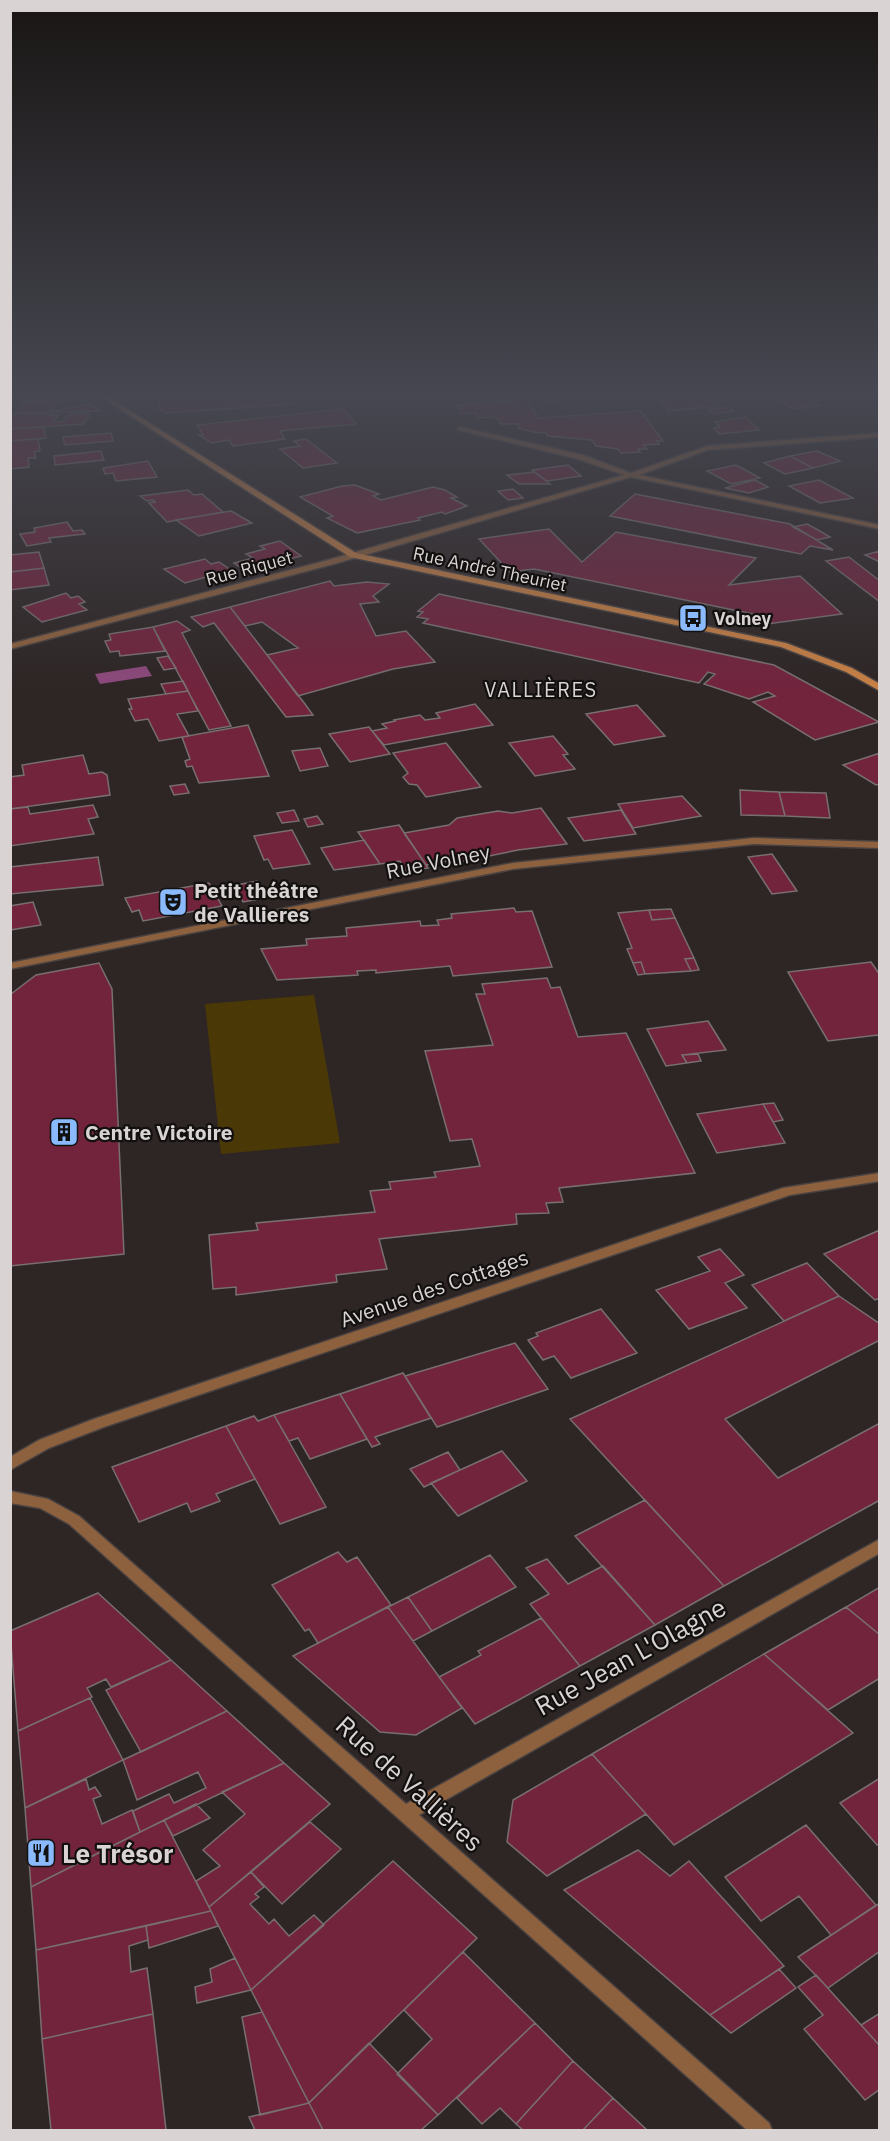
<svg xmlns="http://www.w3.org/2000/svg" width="890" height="2141" font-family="'IBM Plex Sans',sans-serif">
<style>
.green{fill:#4b3807}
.water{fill:#8c497b}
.building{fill:#72243d;stroke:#786f71;stroke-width:1.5}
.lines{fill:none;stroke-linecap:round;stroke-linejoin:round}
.street-casing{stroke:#494241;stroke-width:3}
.secondary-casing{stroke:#494241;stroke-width:3}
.primary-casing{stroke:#494241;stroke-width:3}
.street{fill:#8e613e;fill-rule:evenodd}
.secondary{fill:#c88045;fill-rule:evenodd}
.primary{fill:#f59848;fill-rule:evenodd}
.rail{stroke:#b2acab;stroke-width:3;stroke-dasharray:4.5 4.5;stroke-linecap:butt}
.labels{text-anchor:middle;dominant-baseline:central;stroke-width:4.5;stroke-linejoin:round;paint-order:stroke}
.far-street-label{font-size:18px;fill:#d9d4d3;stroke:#131010}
.far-poi-label{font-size:18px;font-weight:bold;fill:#d9d4d3;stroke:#131010;text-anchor:start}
.far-quarter-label{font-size:20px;letter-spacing:1.5px;fill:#d9d4d3;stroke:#131010}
.street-label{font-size:21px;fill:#d9d4d3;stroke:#131010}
.poi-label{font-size:21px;font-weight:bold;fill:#d9d4d3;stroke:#131010;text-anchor:start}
.near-street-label{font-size:26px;fill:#d9d4d3;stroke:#131010}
.near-poi-label{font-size:26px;font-weight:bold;fill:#d9d4d3;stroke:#131010;text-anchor:start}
</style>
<rect width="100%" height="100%" fill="#2e2625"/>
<path class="green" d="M314 995 340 1143 221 1154 205 1004Z"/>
<path class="water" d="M146 666 152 676 100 684 95 674Z"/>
<path class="building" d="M35 390H68L80 398 57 402 25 401Z
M543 390H700L708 401H716L719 406 668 411 659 396 548 400Z
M762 390H793L819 405 794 409Z
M287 392 294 404 165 413 164 410H160L157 398Z
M527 399 538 418 641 411 663 441H657L659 444 643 445 647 449H638L640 452 621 453 618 449 596 446 592 440 548 436 545 432 538 433 518 428V424H501L500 420 493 417 478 418 475 413 461 414 457 405Z
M25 401 57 402 50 412 89 404 100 411 16 413Z
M729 407 734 411 714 414 708 410Z
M344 409 356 424 280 431 285 439 233 446 229 440 212 443 207 440 199 435H203L197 425Z
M16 413 59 415 53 422H58L63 421 69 414 88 413 90 417 83 421 84 424 10 429V419Z
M746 417 759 430 719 434 714 428 720 427 715 422Z
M44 427 46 438 10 441V429Z
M111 433 113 441 65 445 63 437Z
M38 439 40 451 34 452 36 458H28L29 467 10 469V441Z
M306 439 337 463 303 468 280 449 300 446 294 441Z
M101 451 104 460 55 465 54 456Z
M817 451 840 461 813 468 790 456Z
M790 456 813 468 785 474 764 463Z
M148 461 157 477 116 481 113 473 105 474 103 468Z
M568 465 581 476 547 481 532 470Z
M736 465 760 478 731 484 707 471Z
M534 472 550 484H519L507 475Z
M755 480 768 487 749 493 725 488Z
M819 480 853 498 820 503 789 486Z
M355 485 379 494 373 496 381 500 433 487 445 490 457 497 451 498 467 506 445 514 442 512 418 518 420 520 357 533 327 518 333 516 300 497 342 486Z
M513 489 523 498 508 500 498 491Z
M188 490 194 495 202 494 223 512 167 522 149 503 155 502 153 500 147 501 140 496Z
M635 494 790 524 833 550 810 546 801 554 610 516Z
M231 511 252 523 199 536 176 520Z
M67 522 73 531 82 530 85 534 49 538 51 542 27 546 20 534 35 532 34 528Z
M807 524 820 531 830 537 817 540 793 527Z
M549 529 582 562 616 532 756 558 729 585 800 576 842 614 767 624 758 615 534 569 510 572 479 539Z
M280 541 301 556 246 571 234 563 253 558 246 554 265 549 260 546Z
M880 551V562L865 555Z
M39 552 44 568 10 572V555Z
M849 557 880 581V602L826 561Z
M205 559 211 564 219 562 231 570 185 583 164 569Z
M44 568 49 585 10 590V572Z
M330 581 334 586 367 582 389 584 373 596 379 602 360 604 376 636 406 631 435 662 393 669 298 696 267 655 298 648 262 622 245 626 230 607Z
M66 593 71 598 78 596 85 602 79 604 87 610 42 622 23 607Z
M439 594 774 665 879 722 815 740 753 702 775 696 768 692 749 699 704 684 715 674 708 672 699 683 423 623 428 619 417 617 423 612 418 611Z
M230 607 305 704 313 715 286 717 214 623 203 627 191 617Z
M177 621 190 630 182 633 231 726 209 730 153 627Z
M153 627 165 651 120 656 119 651 110 652 105 641 111 640 109 634Z
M168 656 176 668 164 670 157 658Z
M183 681 188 691 166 694 161 684Z
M188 691 198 711 177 714 189 736 159 741 148 719 135 721 129 709H132L128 699Z
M475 704 493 725 384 745 372 731 387 728 382 724 395 721 394 720 420 715 425 720 440 718 436 713Z
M637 705 665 736 614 745 586 714Z
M248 725 269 776 199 783 192 766 187 767 185 761 190 759 182 737Z
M369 727 390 754 350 762 329 734Z
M553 736 568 754 563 755 575 769 535 776 509 743Z
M446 743 481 787 426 797 417 785 409 784 403 777 408 773 393 753Z
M320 748 328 766 300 771 292 751Z
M880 753V784L876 785 843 765Z
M83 755 89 774 102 772 107 775 110 795 10 809V777L24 775 22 765Z
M185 784 189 793 174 795 170 786Z
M740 790 779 792 785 816 741 815Z
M779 792 826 793 830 818 785 816Z
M682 796 701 816 633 828 618 804Z
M93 805 98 817 88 819 94 834 10 846V809L28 807 30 814Z
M541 808 567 844 518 850 450 864 447 861 426 865 404 833 449 825 457 818 498 811 512 813Z
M294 810 299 821 282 823 277 813Z
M621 810 636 834 584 841 568 818Z
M317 816 323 824 308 827 304 819Z
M399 825 426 865 428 868 407 872 400 861 380 864 358 832Z
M292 830 310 864 273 869 268 859 264 860 254 836Z
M364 840 380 864 334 870 321 848Z
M772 854 797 891 772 894 748 857Z
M98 857 103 885 10 894V867Z
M257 881 266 898 243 902 236 885Z
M209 883 222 906 143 921 139 910 132 912 125 898Z
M33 902 41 925 10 930V906Z
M514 908 516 912 532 911 552 967 453 976 450 966 376 973V970L357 971 358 975 277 980 261 949 307 945 306 939 347 936 346 928 420 921 421 926 439 925 437 920 452 918 451 914Z
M671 909 675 918 652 920 649 910Z
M649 910 652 920 675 918 694 958 685 959 691 971 645 974 641 962 633 963 627 949 632 948 618 913Z
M694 958 699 970 691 971 685 959Z
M641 962 645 974 638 975 633 963Z
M871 962 880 975V1038L878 1035 828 1041 788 972Z
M99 963 112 989 124 1254 10 1266 11 994 36 975Z
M547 978 551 988 560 987 578 1037 626 1033 695 1173 559 1188 563 1202 546 1203 549 1213 516 1214 517 1224 379 1239 387 1269 336 1275 337 1282 236 1295V1287L213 1289 209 1235 258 1230 256 1223 375 1212 370 1191 391 1189 389 1182 436 1177 434 1172 480 1166 472 1139 450 1141 425 1051 493 1045 476 994H485L482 984Z
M708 1021 726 1050 682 1055 687 1063 666 1066 647 1029Z
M698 1054 701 1061 687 1063 682 1055Z
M774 1103 783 1120 773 1122 763 1104Z
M763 1104 785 1143 717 1153 697 1114Z
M880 1230V1298L875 1300 824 1254Z
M720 1249 744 1275 725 1283 747 1308 689 1329 656 1290 710 1271 698 1257Z
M807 1263 839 1296 784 1321 752 1285Z
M839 1296 880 1324V1340L725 1419 778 1478 880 1423V1500L724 1586 570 1419Z
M601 1309 637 1353 571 1378 554 1356 543 1360 528 1340 538 1336 536 1333Z
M515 1343 548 1389 437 1427 405 1376Z
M403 1373 431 1418 375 1437 380 1444 372 1447 340 1394Z
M340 1394 367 1439 310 1459 298 1438 289 1441 274 1415Z
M274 1415 326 1507 280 1524 226 1426 254 1416 258 1421Z
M226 1426 255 1479 216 1494 220 1501 191 1512 187 1503 139 1522 112 1467Z
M502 1451 527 1481 458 1516 431 1483Z
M448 1452 460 1470 424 1487 410 1469Z
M645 1500 724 1586 655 1625 575 1536Z
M338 1552 347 1562 357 1557 391 1605 318 1643 309 1629 305 1631 272 1585Z
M490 1555 516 1587 432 1631 408 1597Z
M547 1559 568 1584 603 1566 655 1625 580 1666 530 1604 549 1594 526 1568Z
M880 1587V1635L846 1607Z
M98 1593 171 1660 111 1687 106 1679 87 1688 92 1697 18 1731 10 1631Z
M408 1597 432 1631 413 1641 388 1607Z
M388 1607 462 1708 416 1735 380 1732 293 1656Z
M846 1607 880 1635V1678L828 1710 764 1654Z
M541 1618 580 1666 475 1724 439 1677 481 1655 478 1651Z
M764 1654 853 1733 674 1845 592 1754Z
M171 1660 227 1711 141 1752 106 1690Z
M90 1698 123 1760 25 1808 18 1731Z
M227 1711 284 1763 140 1832 133 1811 169 1794 174 1803 206 1788 198 1772 137 1800 123 1760Z
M592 1754 646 1814 547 1876 507 1842 513 1800Z
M284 1763 330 1804 209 1907 196 1881 220 1866 203 1850 245 1814 222 1792Z
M880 1778V1844L877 1845 840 1803Z
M86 1779 89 1790 95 1787 101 1796 93 1799 102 1824 132 1810 140 1832 31 1887 25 1808Z
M196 1804 210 1818 173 1836 164 1820Z
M164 1820 211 1911 36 1950 31 1887Z
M310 1822 341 1849 282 1904 251 1872Z
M806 1825 876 1905 831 1935 799 1896 761 1921 725 1877Z
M638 1850 670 1876 689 1861 784 1966 710 2015 564 1890Z
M393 1861 477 1938 309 2103 251 1990Z
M251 1872 264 1887 255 1894 259 1897 250 1904 269 1924 274 1919 289 1936 314 1915 324 1925 251 1990 209 1907Z
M880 1903V1951L828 1988 798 1957Z
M211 1911 218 1926 149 1948 146 1926Z
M146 1926 148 1940 129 1946 131 1972 147 1968 153 2014 42 2039 36 1950Z
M463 1952 535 2023 438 2115 397 2074 432 2039 404 2010Z
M235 1958 251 1990 197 2003 195 1987 212 1982 210 1969Z
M779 1969 796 1988 731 2033 710 2015Z
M816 1975 880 2046V2089L865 2100 804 2029 823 2015 798 1987Z
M262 2012 309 2103 260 2115 242 2017Z
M880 2013V2046L861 2025Z
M153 2014 166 2130H51L42 2039Z
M535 2023 573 2061 516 2124 500 2108 482 2124 457 2098Z
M369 2043 438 2115 421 2130H323L309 2103Z
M573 2061 613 2098 583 2130H523L516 2124Z
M613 2098 647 2130H583Z
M309 2103 323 2130H255L249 2117Z"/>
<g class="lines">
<g class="street-casing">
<path id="street" d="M460 427 583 455 631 473 707 446 880 433V437L708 450 639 475 880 525V529L631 477 334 564 10 649V644L328 560 624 475 578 459 458 430V428Z
M754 838 880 842V848L754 844 513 869 10 969V963L513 863Z
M880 1173V1181L790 1195 104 1427 49 1448 10 1470V1457L39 1440 94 1419 783 1188Z
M10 1491 48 1499 79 1516 406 1804 880 1539V1553L419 1815 769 2123 772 2130H747L69 1524 40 1508 10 1503Z"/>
</g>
<g class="secondary-casing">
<path id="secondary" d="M90 390H97L356 553 786 643 852 668 880 684V691L846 672 781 647 350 557Z"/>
</g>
<g class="primary-casing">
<path id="primary" d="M10 390H19L10 396Z"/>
</g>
<use href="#street" class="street"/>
<use href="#secondary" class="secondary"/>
<use href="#primary" class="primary"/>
<path class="rail" d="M856 390 880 397"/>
</g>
<linearGradient id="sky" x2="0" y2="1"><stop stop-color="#191514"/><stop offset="0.57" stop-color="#464751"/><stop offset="1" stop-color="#464751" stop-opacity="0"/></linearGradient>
<rect width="890" height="689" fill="url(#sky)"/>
<defs>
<g id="bus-square" transform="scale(1.5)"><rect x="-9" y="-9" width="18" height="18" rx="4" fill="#8bbafc" stroke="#131010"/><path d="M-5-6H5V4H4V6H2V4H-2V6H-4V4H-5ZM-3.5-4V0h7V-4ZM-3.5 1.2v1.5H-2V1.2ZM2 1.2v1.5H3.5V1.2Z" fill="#111"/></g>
<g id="theatre-square" transform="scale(1.5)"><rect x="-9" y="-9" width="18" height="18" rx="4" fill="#8bbafc" stroke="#131010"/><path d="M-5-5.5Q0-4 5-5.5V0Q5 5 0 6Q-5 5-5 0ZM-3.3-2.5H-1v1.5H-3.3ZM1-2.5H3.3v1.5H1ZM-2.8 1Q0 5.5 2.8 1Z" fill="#111"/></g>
<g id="building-square" transform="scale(1.5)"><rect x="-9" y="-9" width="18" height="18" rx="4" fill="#8bbafc" stroke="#131010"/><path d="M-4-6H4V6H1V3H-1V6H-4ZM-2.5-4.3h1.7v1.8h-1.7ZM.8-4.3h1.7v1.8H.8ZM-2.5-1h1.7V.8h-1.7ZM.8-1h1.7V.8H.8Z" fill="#111"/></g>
<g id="restaurant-square" transform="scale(1.5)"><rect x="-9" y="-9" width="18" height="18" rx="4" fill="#8bbafc" stroke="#131010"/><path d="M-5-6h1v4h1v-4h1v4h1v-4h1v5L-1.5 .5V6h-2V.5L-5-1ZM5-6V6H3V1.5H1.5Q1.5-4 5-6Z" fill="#111"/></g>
</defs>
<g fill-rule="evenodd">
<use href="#bus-square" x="693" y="618"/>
<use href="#theatre-square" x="173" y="902"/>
<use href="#building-square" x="64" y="1132"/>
<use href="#restaurant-square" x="41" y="1853"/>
</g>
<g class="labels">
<g class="far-street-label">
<text transform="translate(249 568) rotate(-15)">Rue Riquet</text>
<text transform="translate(490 569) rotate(12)">Rue André Theuriet</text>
</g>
<g class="far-poi-label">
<text x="714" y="618">Volney</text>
</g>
<g class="far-quarter-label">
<text x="541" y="689">VALLIÈRES</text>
</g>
<g class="street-label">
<text transform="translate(438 861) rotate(-11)">Rue Volney</text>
<text transform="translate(434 1288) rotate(-19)">Avenue des Cottages</text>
</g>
<g class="poi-label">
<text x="194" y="890">Petit théâtre<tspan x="194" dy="24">de Vallieres</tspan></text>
<text x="85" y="1132">Centre Victoire</text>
</g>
<g class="near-street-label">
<text transform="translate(630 1656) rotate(-29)">Rue Jean L'Olagne</text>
<text transform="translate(410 1783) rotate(42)">Rue de Vallières</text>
</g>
<g class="near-poi-label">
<text x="62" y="1853">Le Trésor</text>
</g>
</g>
<rect width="890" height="2141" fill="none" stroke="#d9d4d3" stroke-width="24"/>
</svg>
